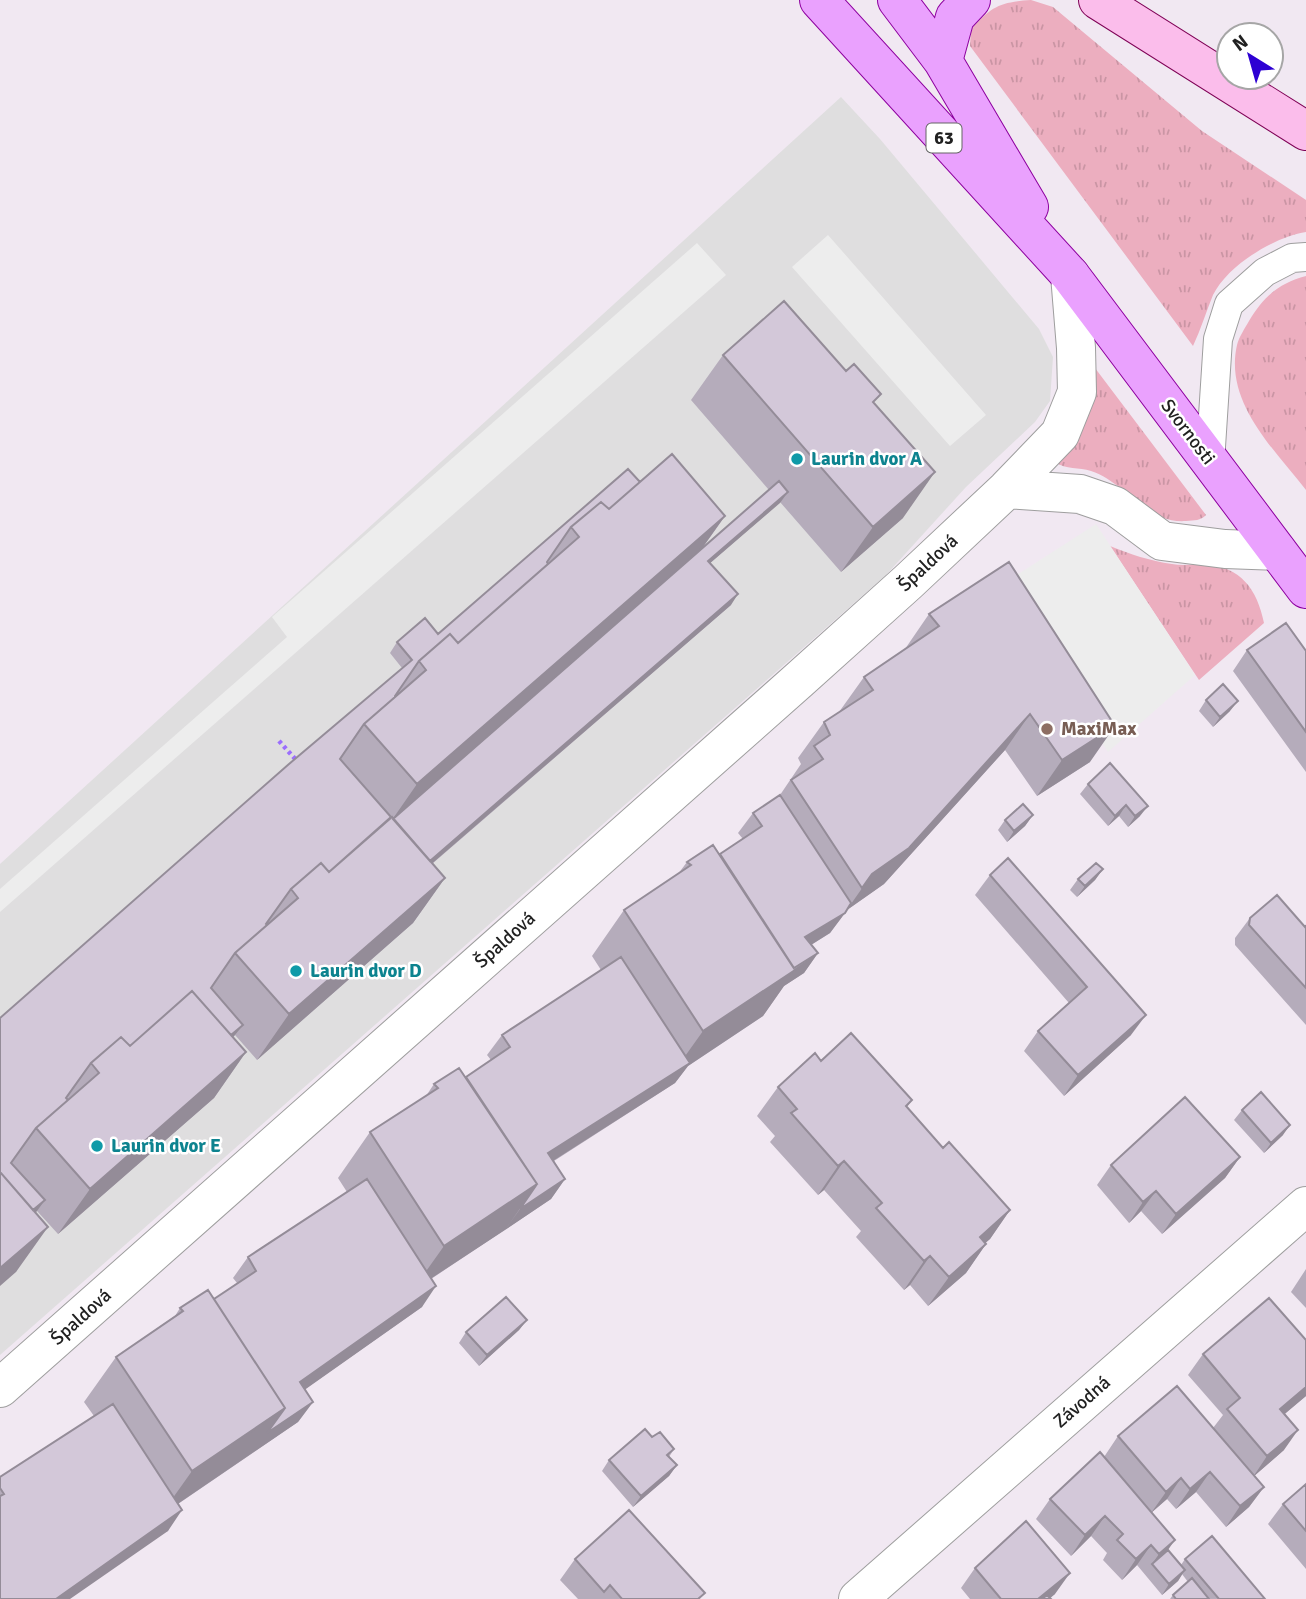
<svg xmlns="http://www.w3.org/2000/svg" width="1306" height="1599" font-family="Signika,sans-serif">
<style>
.residential{fill:#dfdedf}
.grass{fill:url(#grass-tufts)}
.parking{fill:#ededed}
.lines{fill:none;stroke-linecap:round;stroke-linejoin:round}
.lane-casing{stroke:#9e9e9e;stroke-width:30}
.street-casing{stroke:#9e9e9e;stroke-width:40}
.secondary-casing{stroke:#7f0256;stroke-width:40}
.primary-casing{stroke:#8d009f;stroke-width:40}
.path{stroke:#9b6efd;stroke-width:4.5;stroke-dasharray:3.5 3.5;stroke-linecap:butt}
.lane{stroke:#fff;stroke-width:28}
.street{stroke:#fff;stroke-width:38}
.secondary{stroke:#fbbdeb;stroke-width:38}
.primary{stroke:#eaa1fe;stroke-width:38}
.wall{fill:#b5acbb}
.shaded-wall{fill:#948c98}
.building{fill:#d3c8d9;stroke:#948c98;stroke-width:2}
.culture-dot{fill:#0f9aa8;stroke:#fff;stroke-width:2.5}
.education-dot{fill:#8d6e63;stroke:#fff;stroke-width:2.5}
.labels{text-anchor:middle;dominant-baseline:central;stroke-width:5;stroke-linejoin:round;paint-order:stroke}
.shield{fill:#fff;stroke:#646464;stroke-width:2}
.shield-label{font-size:18px;font-weight:bold;fill:#212121}
.street-label{font-size:19px;fill:#212121;stroke:#fff}
.culture-label{font-size:19px;font-weight:bold;fill:#0d838f;stroke:#fff;text-anchor:start}
.education-label{font-size:19px;font-weight:bold;fill:#785e54;stroke:#fff;text-anchor:start}
</style>
<defs>
<pattern id="grass-tufts" width="24" height="20" patternUnits="userSpaceOnUse" patternTransform="scale(1.75)"><rect width="24" height="20" fill="#ecaebf"/><path d="M3 7l-1-3M5 7V3M7 7l1-3M15 17l-1-3M17 17v-4M19 17l1-3" fill="none" stroke="#ca95a4"/></pattern>
</defs>
<rect width="100%" height="100%" fill="#f1e8f2"/>
<path class="residential" d="M841 97 880 139 1039 329 1053 357 1050 401 1035 422 966 487 886 575 0 1355V864Z"/>
<path class="grass" d="M1031 0 1053 7 1202 131 1306 200V232C1274 237 1228 265 1213 295 1206 312 1201 329 1193 346L970 46 971 29C992 6 1000 2 1031 0Z
M1306 276V490C1274 449 1224 402 1237 345 1239 337 1245 328 1249 321 1263 297 1279 283 1306 276Z
M1095 368 1206 515C1200 521 1195 520 1186 521 1146 524 1127 483 1091 471 1079 467 1066 470 1055 462Z
M1110 546C1130 554 1150 561 1172 564 1183 566 1194 564 1205 564 1241 567 1257 589 1264 623L1199 680Z"/>
<path class="parking" d="M828 235 986 415 950 446 792 267Z
M697 243 726 275 0 912V889L287 637 272 617Z
M1096 524 1195 675 1108 752 998 587Z"/>
<g class="lines">
<g class="lane-casing">
<path id="lane" d="M1210 462 1218 339 1229 304 1265 272 1292 258 1306 257"/>
</g>
<g class="street-casing">
<path id="street" d="M1007 489 1080 494 1115 506 1162 541 1225 549 1277 551
M0 1388 799 680 908 582 1007 489 1060 434 1077 392 1076 348 1070 275
M858 1599 1306 1206"/>
</g>
<g class="secondary-casing">
<path id="secondary" d="M1098 0 1306 131"/>
</g>
<g class="primary-casing">
<path id="primary" d="M819 0 1070 275 1306 589
M897 0 943 61 1029 207
M943 61 955 17 971 0"/>
</g>
<path class="path" d="M279 741 297 761"/>
<use href="#lane" class="lane"/>
<use href="#street" class="street"/>
<use href="#secondary" class="secondary"/>
<use href="#primary" class="primary"/>
</g>
<path class="wall" d="M723 355 874 404 903 518 841 572 780 502 710 563 731 605 432 864 445 878 413 923 257 1060 235 1035 233 1038 246 1052 214 1098 58 1234 37 1211 35 1213 16 1272 0 1018 402 668 390 653 397 642 438 634 628 469 640 482 725 516 703 547 769 490 691 400Z
M929 614 1090 762 1037 796 1005 750 884 884 847 910 830 933 811 945 818 953 804 973 784 986 763 1016 688 1066 675 1083 554 1161 565 1179 551 1199 431 1279 422 1307 305 1389 313 1402 298 1422 178 1504 168 1531 0 1599V1477L94 1416 84 1402 116 1357 175 1316 180 1308 214 1299 237 1283 233 1278 248 1257 347 1192 338 1178 370 1132 426 1096 434 1084 466 1077 491 1060 487 1055 502 1035 601 970 592 956 624 910 678 874 687 862 720 854 743 839 738 833 753 813 780 795 801 764 798 758 824 722 839 712 864 677 905 649Z
M1247 650 1306 651V772L1233 671Z
M1206 700 1230 711 1213 727 1199 711Z
M1110 763 1140 816 1128 827 1119 816 1108 826 1080 794 1088 784Z
M1033 815 1025 826 1007 842 998 830 1005 820Z
M1103 869 1095 880 1077 897 1070 890 1078 879Z
M990 875 1131 1035 1064 1096 1024 1051 1038 1031 1069 1003 975 895Z
M1250 918 1305 927 1306 926V1025L1235 945V938Z
M821 1061 912 1100 907 1107 943 1148 1010 1210 990 1239 985 1243 986 1244 966 1273 928 1306 910 1285 904 1290 856 1237 861 1231 824 1190 818 1195 770 1142 775 1136 757 1116 778 1087Z
M1242 1110 1283 1135 1264 1153 1234 1120Z
M1240 1157 1225 1178 1162 1234 1141 1211 1129 1223 1097 1185 1111 1165Z
M1306 1269V1308L1291 1292Z
M527 1320 519 1330 479 1366 459 1343 466 1332Z
M1306 1340V1396L1284 1414V1450L1254 1476 1264 1487 1249 1507 1226 1527 1196 1492 1176 1509 1167 1499 1151 1513 1168 1550 1181 1565 1185 1559 1265 1599H1170L1173 1595 1188 1582 1182 1574 1178 1581 1162 1595 1137 1565 1122 1580 1103 1560 1107 1553 1091 1536 1071 1556 1036 1519 1050 1499 1104 1457 1118 1436 1213 1428 1223 1415 1188 1375 1203 1354Z
M652 1437 674 1449 669 1457 677 1465 669 1476 633 1507 602 1471 609 1460Z
M1306 1484V1569L1268 1524 1283 1504Z
M575 1559 701 1599H578L560 1580Z
M975 1568 1055 1594 1050 1598 1051 1599H970L961 1588Z"/>
<path class="shaded-wall" d="M935 472 903 518 841 572 873 527Z
M788 492 780 503 701 571 708 561Z
M725 516 693 561 385 830 417 784Z
M738 594 731 605 391 899 399 888Z
M1238 701 1230 711 1213 727 1220 717Z
M1030 714 1005 750 884 884 847 910 837 924 872 874Z
M1115 726 1090 762 1037 796 1062 760Z
M1126 805 1119 816 1108 826 1115 816Z
M1148 806 1140 816 1128 827 1135 816Z
M1033 815 1025 826 1007 842 1014 831Z
M1103 869 1095 880 1077 897 1085 886Z
M445 878 413 923 257 1060 289 1014Z
M845 913 830 933 790 958 805 937Z
M818 953 804 973 784 986 763 1016 688 1066 675 1083 534 1173 548 1153 673 1073 703 1031Z
M1146 1015 1131 1035 1064 1096 1078 1075Z
M243 1025 235 1035 193 1074 200 1063Z
M246 1052 214 1098 58 1234 90 1189Z
M1290 1125 1283 1135 1264 1153 1271 1143Z
M1240 1157 1225 1178 1162 1234 1176 1214Z
M844 1161 824 1190 818 1195 838 1166Z
M565 1179 551 1199 505 1230 520 1209Z
M537 1184 505 1230 412 1291 444 1246Z
M1156 1191 1141 1211 1129 1223 1143 1202Z
M45 1200 37 1211 0 1243V1240Z
M1010 1210 990 1239 959 1266 980 1237Z
M48 1227 16 1272 0 1286V1268Z
M986 1244 966 1273 928 1306 949 1277Z
M930 1256 910 1285 904 1290 924 1261Z
M436 1286 422 1307 286 1403 300 1382Z
M527 1320 519 1330 479 1366 487 1355Z
M1306 1387V1396L1266 1430 1280 1409Z
M313 1402 298 1422 160 1516 192 1471 285 1408Z
M1298 1430 1284 1450 1253 1477 1267 1456Z
M677 1465 669 1476 633 1507 641 1496Z
M1210 1472 1196 1492 1176 1509 1190 1489Z
M1181 1478 1167 1499 1151 1513 1166 1492Z
M1264 1487 1249 1507 1226 1527 1240 1506Z
M182 1510 168 1531 70 1599H56Z
M1105 1516 1091 1536 1071 1556 1085 1535Z
M1175 1540 1160 1561 1152 1564 1159 1554Z
M1151 1545 1137 1565 1122 1580 1136 1559Z
M1185 1570 1178 1581 1162 1595 1169 1584Z
M1070 1573 1055 1594 1049 1599H1038Z"/>
<path class="building" d="M784 301 846 371 854 364 881 394 873 402 935 472 873 527 723 355Z
M672 454 725 516 417 784 364 724 426 670 419 661 450 634 458 643 579 537 571 527 601 502 609 509Z
M628 469 640 482 609 509 601 502 571 527 547 562 548 564 458 643 450 634 419 661 395 696V697L364 724 340 759 391 817 329 872 321 863 291 889 266 924 267 925 235 953 211 988 243 1025 231 1035 192 991 130 1046 121 1037 91 1063 66 1098 68 1100 36 1128 11 1163 45 1200 33 1210 0 1172V1018L289 764 412 660 397 642 425 618 438 634Z
M779 481 788 492 708 561 738 594 430 861 393 819Z
M1009 562 1115 726 1062 760 1030 714 909 848 872 874 862 888 791 780 823 759 814 746 830 735 824 722 873 690 864 677 939 626 929 614Z
M1286 623 1306 651V732L1247 650Z
M1223 684 1238 701 1220 717 1206 700Z
M1110 763 1148 806 1135 816 1126 805 1115 816 1088 784Z
M780 795 851 903 845 913 805 937 818 953 794 968 720 854 762 826 753 813Z
M1023 804 1033 815 1014 831 1005 820Z
M392 817 445 878 289 1014 235 953 298 898 291 889 321 863 329 872Z
M713 845 795 970 703 1031 624 910 691 865 687 862Z
M1008 858 1146 1015 1078 1075 1038 1031 1087 987 990 875Z
M1096 863 1103 869 1085 886 1078 879Z
M1277 895 1305 927 1306 926V988L1249 925 1250 918Z
M621 957 690 1063 548 1153 565 1179 520 1209 537 1184 466 1077 510 1047 502 1035Z
M192 991 246 1052 90 1189 36 1128 99 1073 91 1063 121 1037 130 1046Z
M851 1033 912 1100 906 1106 943 1148 949 1142 1010 1210 980 1237 986 1244 949 1277 930 1256 924 1261 876 1208 882 1203 844 1161 838 1166 791 1113 797 1109 778 1087 815 1053 821 1061Z
M459 1068 537 1184 444 1246 370 1132 438 1088 434 1084Z
M1261 1092 1290 1125 1271 1143 1242 1110Z
M1185 1097 1240 1157 1176 1214 1156 1191 1143 1202 1111 1165Z
M0 1172 48 1227 0 1268Z
M367 1179 436 1286 300 1382 313 1402 267 1433 285 1408 214 1299 256 1271 248 1257Z
M208 1290 285 1408 192 1471 116 1357 183 1311 180 1308Z
M506 1297 527 1320 487 1355 466 1332Z
M1269 1298 1306 1340V1387L1280 1409 1298 1430 1267 1456 1227 1409 1240 1398 1203 1354Z
M1177 1386 1264 1487 1240 1506 1210 1472 1190 1489 1181 1478 1166 1492 1118 1436Z
M113 1404 182 1510 56 1599H0V1496L4 1494 0 1488V1477Z
M645 1429 652 1437 660 1432 674 1449 667 1455 677 1465 641 1496 609 1460Z
M1100 1452 1175 1540 1159 1554 1151 1545 1136 1559 1117 1540 1123 1534 1105 1516 1085 1535 1050 1499Z
M1306 1484V1531L1283 1504Z
M629 1510 705 1593 698 1599H622L610 1585 604 1592 575 1559Z
M1026 1521 1070 1573 1038 1599H1001L975 1568Z
M1212 1536 1265 1599H1219L1185 1559Z
M1168 1550 1185 1570 1169 1584 1152 1564Z
M1192 1578 1209 1599H1176L1173 1595Z
M1047 1595 1051 1599H1042Z"/>
<g class="culture-dot">
<circle cx="797" cy="459" r="7"/>
<circle cx="296" cy="971" r="7"/>
<circle cx="97" cy="1146" r="7"/>
</g>
<circle class="education-dot" cx="1047" cy="729" r="7"/>
<g class="labels">
<rect class="shield" x="926.5" y="123.5" width="35" height="29" rx="5"/>
<g class="shield-label">
<text x="944" y="138">63</text>
</g>
<g class="street-label">
<text transform="translate(1188 432) rotate(53)">Svornosti</text>
<text transform="translate(928 563) rotate(-43)">Špaldová</text>
<text transform="translate(505 940) rotate(-42)">Špaldová</text>
<text transform="translate(81 1317) rotate(-42)">Špaldová</text>
<text transform="translate(1082 1402) rotate(-41)">Závodná</text>
</g>
<g class="culture-label">
<text x="811" y="459">Laurin dvor A</text>
<text x="310" y="971">Laurin dvor D</text>
<text x="111" y="1146">Laurin dvor E</text>
</g>
<g class="education-label">
<text x="1061" y="729">MaxiMax</text>
</g>
</g>
<g transform="translate(1250 56) rotate(323)"><circle r="33" fill="#ffffff" stroke="#a6a6a6" stroke-width="2"/>
<path d="M0-5L12 26L0 18L-12 26Z" fill="#2d00d3"/>
<text y="-10" font-size="19" font-weight="bold" text-anchor="middle" fill="#212121">N</text>
</g>
</svg>
